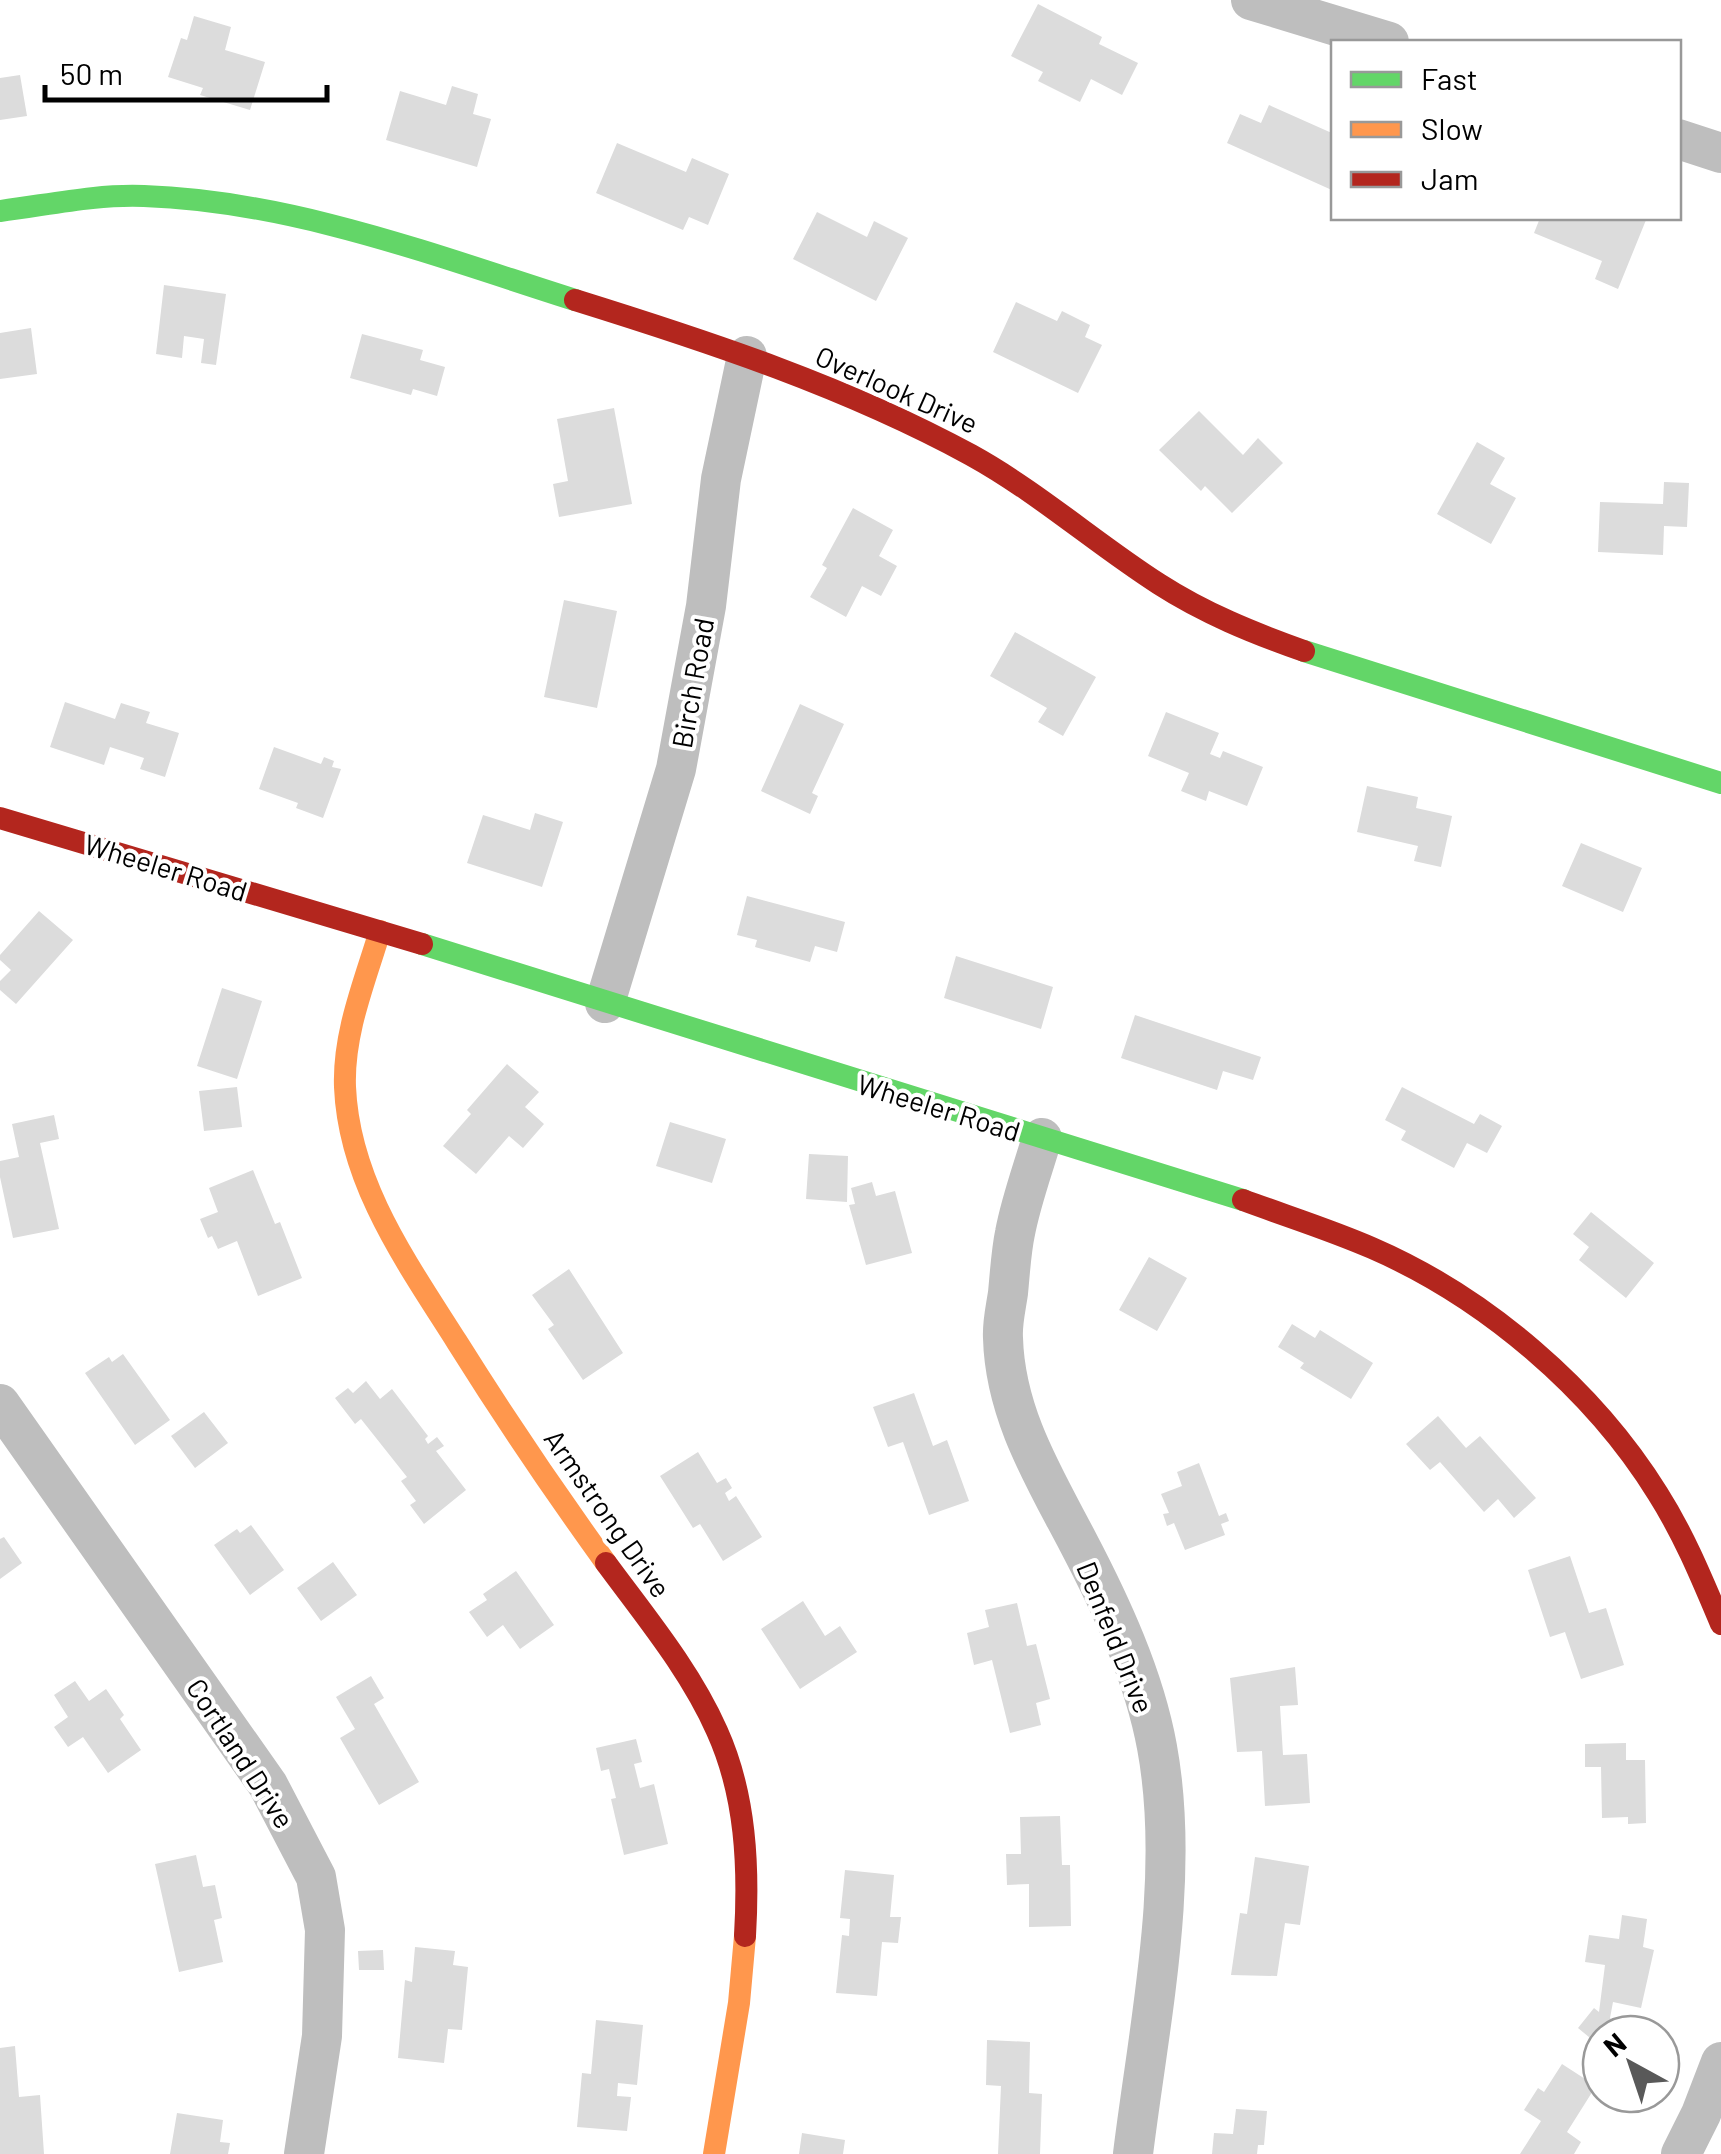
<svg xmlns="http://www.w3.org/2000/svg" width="1721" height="2154" font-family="Barlow,sans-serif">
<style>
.building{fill:#dcdcdc}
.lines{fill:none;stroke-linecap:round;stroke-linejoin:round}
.street{stroke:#bebebe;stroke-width:40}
.fast{stroke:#63d668;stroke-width:22}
.slow{stroke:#ff974d;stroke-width:22}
.jam{stroke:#b3261e;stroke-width:22}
.labels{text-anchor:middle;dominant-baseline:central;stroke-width:8;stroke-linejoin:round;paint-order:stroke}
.street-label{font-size:28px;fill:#000;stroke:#fff}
</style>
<rect width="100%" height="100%" fill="#fff"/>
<path class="building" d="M1038 4 1102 37 1099 44 1138 63 1122 95 1091 79 1080 102 1038 81 1043 72 1011 56Z
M194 16 231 27 225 50 265 62 250 110 200 95 203 88 168 77 181 38 187 40Z
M20 75 27 116 0 120V78Z
M452 86 478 94 473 114 491 119 477 167 386 140 400 91 446 105Z
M1269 105 1334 134V191L1227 143 1240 114 1261 123Z
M617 143 686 172 692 158 729 174 708 225 689 217 683 230 596 193Z
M817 212 867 237 874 221 908 238 876 301 793 259Z
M1540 218H1639L1646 220 1618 289 1595 279 1602 261 1534 233Z
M164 285 226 294 216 365 201 363 204 339 184 336 182 358 156 354Z
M1016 302 1057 321 1062 311 1090 325 1085 337 1102 345 1078 393 993 352Z
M31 328 37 374 0 379V333Z
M362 334 423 350 420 360 445 367 437 396 413 389 411 395 350 378Z
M614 408 632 504 559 517 553 484 568 481 557 419Z
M1199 411 1243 455 1258 438 1283 463 1232 513 1205 486 1201 491 1159 450Z
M1477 442 1505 458 1490 484 1516 498 1491 544 1437 514Z
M1664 482 1689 483 1687 527 1664 526 1663 555 1598 552 1600 502 1663 504Z
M853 508 893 530 879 556 897 566 881 596 862 586 846 617 810 597 827 568 822 565Z
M564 600 617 611 597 708 544 697Z
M1015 632 1096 677 1063 736 1038 722 1047 708 990 676Z
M65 702 115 719 121 703 150 712 146 723 179 733 165 777 140 769 144 758 110 747 104 765 50 747Z
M800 704 844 724 812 793 818 796 810 814 761 791Z
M1166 712 1219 733 1210 754 1220 758 1223 751 1263 767 1247 806 1209 791 1206 801 1181 791 1189 773 1148 756Z
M274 747 321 764 324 757 334 761 332 767 341 769 323 818 296 808 298 803 259 789Z
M1367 786 1418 797 1416 808 1452 816 1441 867 1414 861 1418 846 1357 832Z
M535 813 563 822 542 887 467 863 483 815 530 830Z
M1581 843 1642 868 1623 912 1562 886Z
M747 896 845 922 837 952 815 946 810 962 755 947 757 940 737 935Z
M39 911 73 940 16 1004 0 990V981L11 970 0 960V955Z
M956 956 1053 987 1041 1029 944 998Z
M222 988 262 1001 237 1079 197 1066Z
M1135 1015 1261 1057 1253 1080 1223 1071 1217 1090 1121 1058Z
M507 1064 539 1092 525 1107 544 1124 523 1148 509 1136 476 1174 443 1146 471 1114 467 1110Z
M237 1087 242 1127 204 1131 199 1091Z
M1402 1087 1474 1124 1480 1114 1502 1126 1487 1153 1467 1143 1454 1168 1401 1140 1406 1131 1385 1120Z
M54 1115 59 1139 40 1143 59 1229 13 1238 0 1177V1161L19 1157 12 1124Z
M670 1122 726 1139 712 1183 656 1166Z
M809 1154 848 1156 847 1202 806 1199Z
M253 1170 275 1224 280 1222 302 1278 258 1296 237 1241 218 1249 212 1236 208 1238 200 1219 218 1212 209 1188Z
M872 1182 876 1196 895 1191 912 1253 866 1265 849 1205 855 1204 851 1188Z
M1591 1212 1654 1263 1626 1298 1579 1260 1589 1247 1573 1234Z
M1149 1257 1187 1278 1157 1331 1119 1310Z
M569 1269 623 1353 583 1380 548 1329 554 1325 532 1295Z
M1292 1324 1315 1338 1320 1330 1373 1363 1351 1399 1300 1368 1304 1363 1278 1347Z
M123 1354 170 1420 135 1445 85 1373 109 1357 112 1362Z
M366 1381 380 1399 392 1389 428 1436 425 1439 428 1444 437 1437 444 1446 436 1451 466 1490 424 1524 410 1505 416 1501 401 1481 407 1477 361 1419 355 1424 335 1398 348 1388 353 1393Z
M914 1393 933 1446 947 1440 969 1501 929 1515 903 1442 888 1447 873 1407Z
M204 1412 228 1443 195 1468 171 1436Z
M1438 1416 1466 1448 1480 1436 1536 1498 1514 1518 1498 1499 1484 1512 1440 1462 1430 1470 1406 1444Z
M698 1452 717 1483 726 1478 732 1488 725 1493 729 1501 736 1496 762 1537 723 1561 700 1524 693 1528 660 1476Z
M1199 1463 1219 1516 1226 1513 1229 1521 1221 1524 1225 1535 1185 1550 1174 1523 1167 1526 1163 1514 1169 1513 1161 1494 1182 1486 1177 1472Z
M251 1525 284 1570 250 1595 214 1545 237 1529 240 1533Z
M4 1537 22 1563 0 1579V1539Z
M1570 1556 1589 1613 1606 1608 1624 1665 1581 1679 1565 1632 1550 1637 1528 1570Z
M333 1562 357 1595 321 1621 297 1588Z
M516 1571 554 1625 520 1649 503 1625 487 1637 469 1612 487 1600 483 1594Z
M803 1601 825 1636 840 1626 857 1652 800 1689 761 1629Z
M1017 1603 1027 1646 1036 1644 1050 1699 1036 1703 1041 1725 1010 1733 992 1660 974 1665 967 1633 989 1627 985 1610Z
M1295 1667 1298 1705 1280 1706 1283 1755 1307 1754 1310 1803 1265 1806 1262 1751 1237 1752 1230 1678Z
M371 1676 384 1698 374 1704 419 1782 379 1805 340 1738 355 1729 336 1697Z
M75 1681 89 1701 106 1689 124 1715 120 1719 141 1750 108 1773 83 1737 68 1747 54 1727 68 1717 54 1695Z
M636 1739 642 1762 634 1764 640 1788 654 1784 668 1844 624 1855 611 1799 616 1798 609 1769 601 1771 596 1748Z
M1626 1743V1760H1645L1646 1823 1628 1824V1817L1602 1818 1601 1767H1585V1744Z
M1060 1816 1062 1865H1070L1071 1926 1029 1927V1884L1007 1885 1006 1854H1021L1020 1817Z
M196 1855 203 1887 215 1885 222 1918 214 1920 223 1962 179 1972 155 1864Z
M1255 1857 1309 1866 1300 1925 1285 1923 1277 1976 1231 1975 1240 1913 1247 1914Z
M845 1870 894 1875 890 1917H901L898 1943 882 1942 877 1996 836 1993 842 1935 849 1936 850 1919 840 1918Z
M1622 1915 1647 1919 1643 1947 1654 1950 1641 2008 1613 2002 1610 2018 1628 2034H1601V2047L1578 2028 1594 2008 1599 2012 1605 1965 1585 1962 1589 1935 1619 1939Z
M415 1947 455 1951 453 1965 468 1967 462 2030 448 2029 444 2063 398 2058 405 1980 412 1982Z
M383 1950 384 1970H359L358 1951Z
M596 2020 643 2025 637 2085 618 2083 617 2096 631 2097 627 2131 577 2127 582 2073 591 2074Z
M987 2040 1030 2042 1029 2093 1042 2094 1040 2154H998L1001 2086 986 2085Z
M15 2046 19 2097 40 2095 44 2154H0V2048Z
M1562 2064 1596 2086 1567 2132 1581 2142 1574 2154H1520L1541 2121 1524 2110 1538 2088 1544 2092Z
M1236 2109 1267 2111 1264 2145H1258L1257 2154H1212L1214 2133 1233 2134Z
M177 2113 223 2120 220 2142 230 2143 228 2154H170Z
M802 2133 845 2140 843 2154H799Z"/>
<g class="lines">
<path class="street" d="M1251 0 1389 42
M1678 139 1721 153
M605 1003 676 769 706 606 721 479 747 356
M1042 1138C1033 1169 1021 1201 1015 1233 1011 1252 1010 1273 1008 1293 1006 1307 1002 1323 1003 1338 1005 1414 1044 1477 1078 1542 1111 1605 1144 1676 1157 1747 1181 1877 1149 2024 1133 2154
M0 1404 268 1785 316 1877 325 1930 322 2036 304 2154
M1681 2154 1701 2114 1721 2062"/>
<path class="fast" d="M0 211C48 205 96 194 144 196 292 201 436 256 575 300
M1304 651 1721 783
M422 944 1243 1200"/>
<path class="slow" d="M380 931C365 981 343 1033 345 1087 349 1183 407 1263 457 1342 504 1417 554 1491 606 1563
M714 2154 739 2003 745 1936"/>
<path class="jam" d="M575 300C710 342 846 387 971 455 1038 492 1095 543 1159 584 1204 613 1253 633 1304 651
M0 818 422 944
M1243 1200C1286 1216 1331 1230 1372 1248 1485 1297 1593 1389 1658 1494 1684 1535 1702 1579 1721 1624
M606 1563C645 1616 690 1670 717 1731 746 1795 749 1867 745 1936"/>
</g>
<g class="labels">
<g class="street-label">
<text transform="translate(897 389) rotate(24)">Overlook Drive</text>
<text transform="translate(692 683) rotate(-80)">Birch Road</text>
<text transform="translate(166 867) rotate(17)">Wheeler Road</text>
<text transform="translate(939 1107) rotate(17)">Wheeler Road</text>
<text transform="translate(608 1513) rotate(55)">Armstrong Drive</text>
<text transform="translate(1116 1637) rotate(68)">Denfeld Drive</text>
<text transform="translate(241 1753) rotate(57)">Cortland Drive</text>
</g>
</g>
<rect x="1331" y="40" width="350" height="180" fill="#ffffff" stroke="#999999" stroke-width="2.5"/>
<rect x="1351" y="72" width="50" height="15" fill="#63d668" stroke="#999999" stroke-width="2.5"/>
<text x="1421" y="90" font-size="30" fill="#000000">Fast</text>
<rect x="1351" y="122" width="50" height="15" fill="#ff974d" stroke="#999999" stroke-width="2.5"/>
<text x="1421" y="140" font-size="30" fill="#000000">Slow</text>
<rect x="1351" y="172" width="50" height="15" fill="#b3261e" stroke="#999999" stroke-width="2.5"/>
<text x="1421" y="190" font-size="30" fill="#000000">Jam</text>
<g transform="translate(1631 2064) rotate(320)"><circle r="48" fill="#ffffff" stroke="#999999" stroke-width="2.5"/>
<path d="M0-8L18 38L0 25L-18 38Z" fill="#595959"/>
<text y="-15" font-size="28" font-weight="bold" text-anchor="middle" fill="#000000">N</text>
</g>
<path d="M45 85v15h282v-15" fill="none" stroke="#000000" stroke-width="5"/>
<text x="60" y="85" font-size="30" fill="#000000" stroke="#ffffff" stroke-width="8" paint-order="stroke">50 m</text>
</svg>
